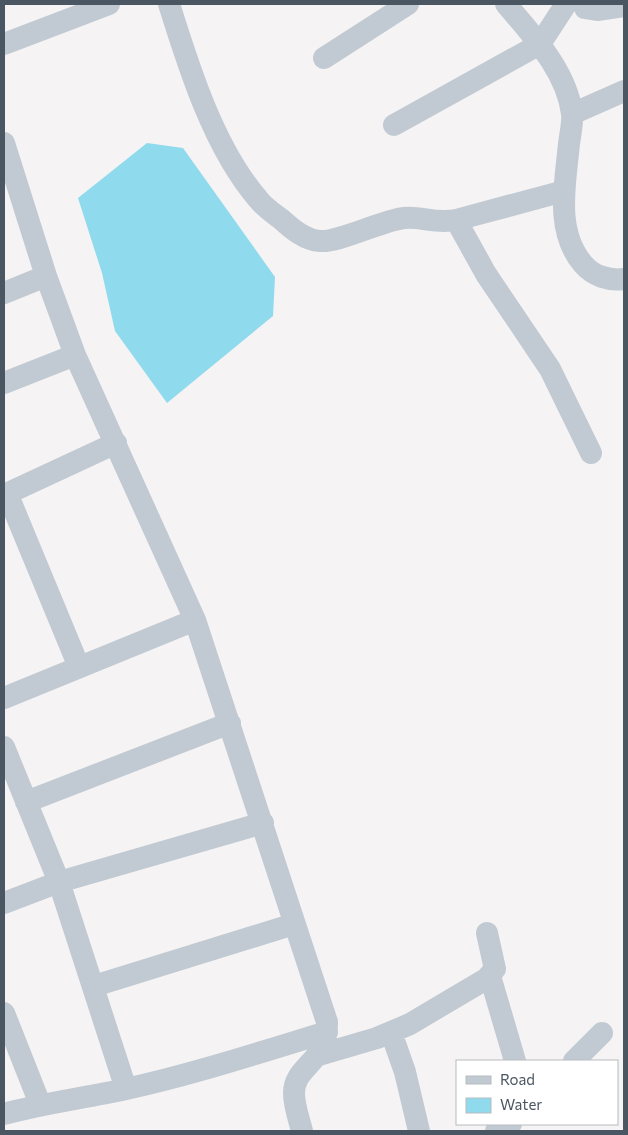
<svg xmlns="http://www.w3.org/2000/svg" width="628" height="1135" font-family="Commissioner,sans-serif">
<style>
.water{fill:#90daee}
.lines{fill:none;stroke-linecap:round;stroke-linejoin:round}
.minor{stroke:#c1cad2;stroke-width:22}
</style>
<rect width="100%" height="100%" fill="#f5f3f3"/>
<path class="water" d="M147 143 183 148 275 277 273 316 167 403 115 331 102 273 78 198Z"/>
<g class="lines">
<path class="minor" d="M169 4C189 68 214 148 258 199 264 207 273 213 281 219 292 229 305 240 320 241 338 243 380 221 404 218 421 216 435 224 456 220L564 191
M506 4C532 35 567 71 572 114 573 123 570 135 569 144 565 185 555 231 583 264 593 276 609 281 624 279
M585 8 597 10 624 6
M4 44 109 4
M324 58 408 4
M572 114 624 91
M394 125 540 44 566 4
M4 143 46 276 75 355 195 620 327 1022C328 1063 294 1065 294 1093 294 1106 299 1119 302 1131
M456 220 486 274 550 369 591 453
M4 293 46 276
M4 383 75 355
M7 493 79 667
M4 495 116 443
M4 698 195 620
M4 747 59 882 126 1089
M26 802 230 723
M4 903 59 882 263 823
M490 976 515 1061
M94 986 294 924
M4 1013 40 1104
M391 1032 405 1072 419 1131
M319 1055 377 1038 410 1024 486 979 495 969 487 933
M574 1061 602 1033
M4 1114C44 1103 85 1098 126 1089 194 1074 261 1052 327 1032
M496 1131 511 1124"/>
</g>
<rect width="628" height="1135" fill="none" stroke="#4a5661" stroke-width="10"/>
<rect x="456" y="1060" width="162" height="65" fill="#ffffff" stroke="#b7bbc0"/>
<rect x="466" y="1076" width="25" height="8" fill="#c1cad2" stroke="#b7bbc0"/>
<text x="500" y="1085" font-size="15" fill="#4a5661">Road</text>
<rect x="466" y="1098" width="25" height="15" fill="#90daee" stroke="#b7bbc0"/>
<text x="500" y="1110" font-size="15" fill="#4a5661">Water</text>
</svg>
